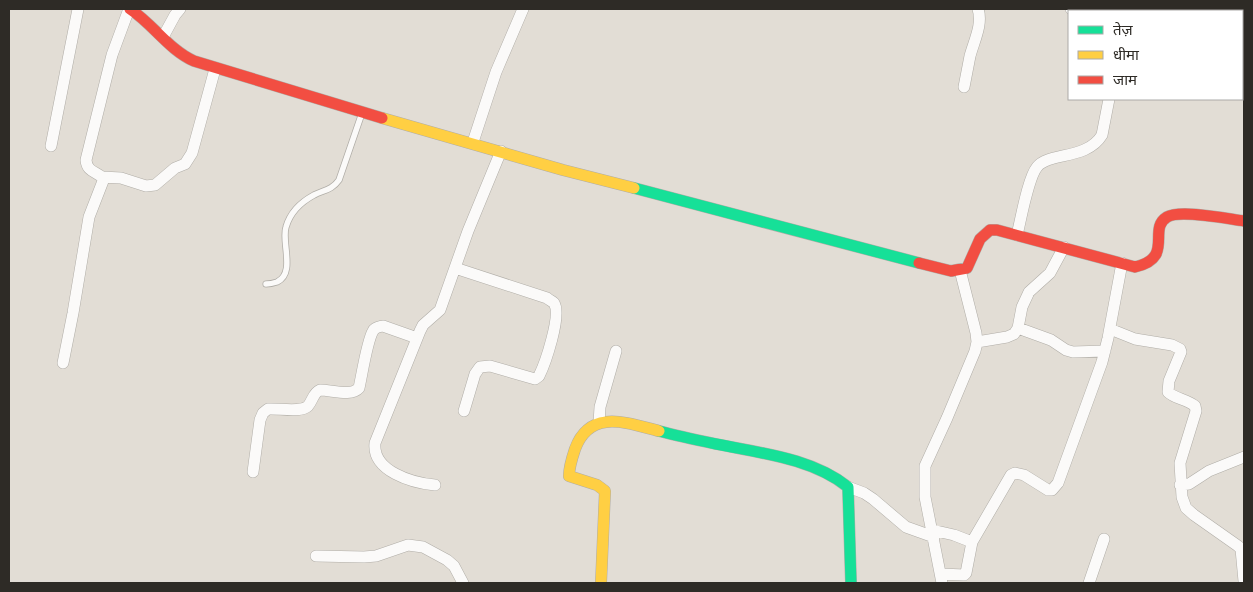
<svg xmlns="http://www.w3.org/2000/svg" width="1253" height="592" font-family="Raleway,'Noto Sans Devanagari',sans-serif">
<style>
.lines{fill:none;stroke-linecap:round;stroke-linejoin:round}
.lane-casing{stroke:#b0ada7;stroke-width:7}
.street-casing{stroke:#b0ada7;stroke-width:12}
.fast-casing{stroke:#b0ada7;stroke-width:12}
.slow-casing{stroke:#b0ada7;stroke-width:12}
.jam-casing{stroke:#b0ada7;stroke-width:12}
.lane{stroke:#fbfaf9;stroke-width:5.5}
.street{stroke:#fbfaf9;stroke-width:11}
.fast{stroke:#16e098;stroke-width:11}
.slow{stroke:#ffcf43;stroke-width:11}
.jam{stroke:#f24e42;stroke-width:11}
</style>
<rect width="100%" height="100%" fill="#e2ddd5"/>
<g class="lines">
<g class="lane-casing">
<path id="lane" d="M266 284C269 284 274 283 277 282 296 273 281 242 286 227 290 213 301 202 314 195 324 190 332 190 339 180L362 113"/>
</g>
<g class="street-casing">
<path id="street" d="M1071 9 1074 11
M1126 11 1127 9
M163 37 175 15 180 9
M1242 46 1244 47
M964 87C966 77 968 66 970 56 974 41 983 24 978 9
M473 142 496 72 523 9
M51 146 78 9
M102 177 121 178 146 186 155 185 175 168 185 164 192 153 215 69
M1017 235C1021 219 1028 178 1037 167 1049 152 1087 160 1102 135L1109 99
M455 268 547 298C549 300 552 301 554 303 562 315 545 364 539 376L535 379 490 366 480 367 475 374 464 411
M1018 328 1051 340 1066 350 1073 352 1105 351
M1110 329 1135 339 1172 345 1180 349 1181 352 1169 381 1168 392C1175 399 1187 399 1195 406L1196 411 1180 463 1182 497 1186 508 1194 515 1238 546 1241 549 1244 581
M977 342 1007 337 1014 334 1018 328 1022 307 1029 292 1050 273 1064 247
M63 363 73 313 89 217 103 181 102 177C94 171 87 171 86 160L112 55 129 9
M599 423 600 407 616 351
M253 472 260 420 263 413 268 409C278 408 301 413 308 406 313 400 313 393 320 390 332 390 351 397 359 388 362 375 367 341 373 331 375 327 379 327 383 326L417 338
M435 485C412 483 372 471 375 443L420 331 423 325 440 310 468 231 501 151
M1180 485 1189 484 1209 471 1244 457
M848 487 864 493 873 499 906 527 934 537
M932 530 954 535 972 542
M316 556 364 557 376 556 408 545 423 547 447 560 454 566 463 583
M941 574 964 575 966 573 972 542 1011 475 1015 473 1024 475 1048 490H1052L1058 483 1102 362 1108 338 1122 263
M942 583 925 497V466L947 418 975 351 977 342 976 333 960 270
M1089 583 1104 539"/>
</g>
<g class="fast-casing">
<path id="fast" d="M634 188 919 263
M659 431C678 436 697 440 716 444 760 453 812 458 848 487L851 583"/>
</g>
<g class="slow-casing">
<path id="slow" d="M382 118 563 170 634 188
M601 583 605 491 597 485 569 476C569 467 572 458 575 449 590 408 627 423 659 431"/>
</g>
<g class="jam-casing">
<path id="jam" d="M130 9C153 24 169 50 194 61L382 118
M919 263 951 271 967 268 980 239 990 230H997L1135 267C1175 258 1147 229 1167 217 1180 209 1228 219 1244 221"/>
</g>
<use href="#lane" class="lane"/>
<use href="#street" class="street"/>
<use href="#fast" class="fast"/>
<use href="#slow" class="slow"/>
<use href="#jam" class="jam"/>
</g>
<rect width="1253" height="592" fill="none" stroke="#2e2b26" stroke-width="20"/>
<rect x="1068" y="10" width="175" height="90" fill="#ffffff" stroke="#abaaa8"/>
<rect x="1078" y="26" width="25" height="8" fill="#16e098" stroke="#abaaa8"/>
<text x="1113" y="35" font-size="15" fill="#2e2b26">तेज़</text>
<rect x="1078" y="51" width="25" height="8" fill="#ffcf43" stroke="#abaaa8"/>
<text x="1113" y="60" font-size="15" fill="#2e2b26">धीमा</text>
<rect x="1078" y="76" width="25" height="8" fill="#f24e42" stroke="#abaaa8"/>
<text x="1113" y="85" font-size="15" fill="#2e2b26">जाम</text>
</svg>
